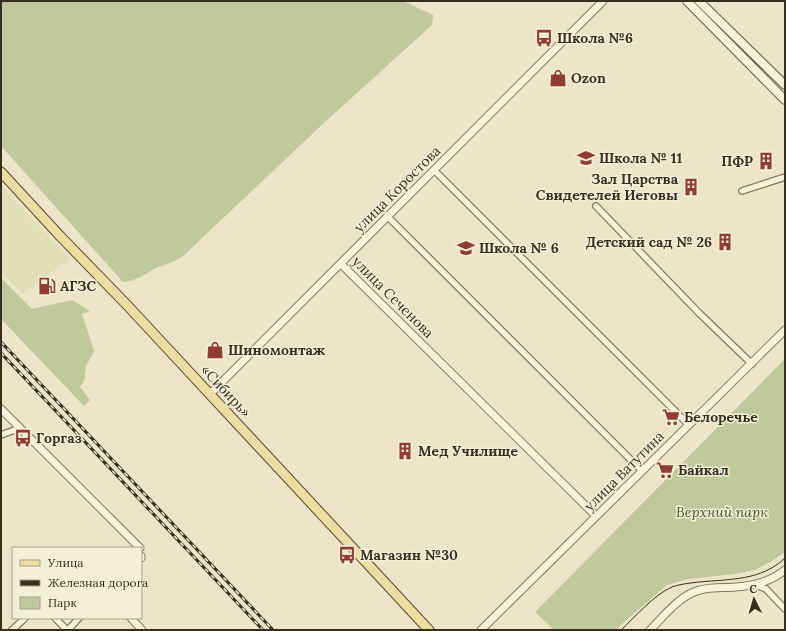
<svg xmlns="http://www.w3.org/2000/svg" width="786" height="631" font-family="Lora,serif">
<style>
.farmland{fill:#e1dfb5}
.green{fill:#bfc99c}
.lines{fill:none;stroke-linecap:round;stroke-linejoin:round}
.minor-casing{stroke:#86785e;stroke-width:8}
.tertiary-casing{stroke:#86785e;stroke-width:9}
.secondary-casing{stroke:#685941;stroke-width:10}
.primary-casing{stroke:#554631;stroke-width:11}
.minor{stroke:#f7f2da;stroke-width:5.5}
.tertiary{stroke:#f7f2da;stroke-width:7}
.secondary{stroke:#f7f2da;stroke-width:8}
.primary{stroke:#ecdea2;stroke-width:9}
.tram{stroke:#382e20;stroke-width:1}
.rail-casing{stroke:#382e20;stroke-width:3}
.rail{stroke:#f4efd7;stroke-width:1.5;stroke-dasharray:4.5;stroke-linecap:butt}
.labels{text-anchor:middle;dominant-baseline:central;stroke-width:3;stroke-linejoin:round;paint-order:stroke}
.poi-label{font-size:14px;font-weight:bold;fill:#382e20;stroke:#f4efd7;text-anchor:start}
.street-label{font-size:14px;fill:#382e20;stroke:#f4efd7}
.park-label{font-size:14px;font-style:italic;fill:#435328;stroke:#f4efd7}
</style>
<rect width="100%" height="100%" fill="#ece5c7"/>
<path class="farmland" d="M1 185 70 259 23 294 1 272Z"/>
<path class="green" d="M1 1H403L433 15 432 25 326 121 182 257C173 262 167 264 158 267 147 272 136 282 123 282L1 146Z
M1 278 32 309 72 300 90 311 82 314 94 351 86 366 84 381 80 387 90 400 84 406 1 319Z
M785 359V552L772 561 755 570 735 574 688 579 667 585 615 630H554L535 612Z"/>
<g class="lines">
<g class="minor-casing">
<path id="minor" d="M434 170 689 425
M742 191 785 177
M596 206 699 313 752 364
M388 217 642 471
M1 435 20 428
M754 584 766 589 785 609
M55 618 67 630
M12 630 25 618
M68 630 79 618"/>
</g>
<g class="tertiary-casing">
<path id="tertiary" d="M341 264 596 516
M210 394 603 1
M1 409 140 548
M141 556V558
M131 618 142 630
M481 630 785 330
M650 630C663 617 681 594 700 590 711 587 724 588 736 587 754 586 771 581 785 570"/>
</g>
<g class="secondary-casing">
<path id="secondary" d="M687 1 785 100
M699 1 785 85"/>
</g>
<g class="primary-casing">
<path id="primary" d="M1 172 60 236 127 305 429 630"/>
</g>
<use href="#minor" class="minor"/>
<use href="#tertiary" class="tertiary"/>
<use href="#secondary" class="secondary"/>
<use href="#primary" class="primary"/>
<path class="tram" d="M621 630C635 617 655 594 672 587 680 584 690 583 699 582 730 579 761 581 785 558"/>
<g class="rail-casing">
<path id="rail" d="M1 342 273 630
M1 353 263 630"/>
</g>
<use href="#rail" class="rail"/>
</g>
<defs>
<g id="bus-bare" transform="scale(1.38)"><path d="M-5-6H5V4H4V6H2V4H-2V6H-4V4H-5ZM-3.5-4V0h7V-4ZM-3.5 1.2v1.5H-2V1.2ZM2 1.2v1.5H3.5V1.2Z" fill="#923c31" stroke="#f4efd7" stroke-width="2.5" paint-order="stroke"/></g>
<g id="shop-bare" transform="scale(1.38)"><path d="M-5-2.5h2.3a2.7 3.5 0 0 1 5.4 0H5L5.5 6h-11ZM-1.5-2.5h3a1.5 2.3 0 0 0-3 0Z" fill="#923c31" stroke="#f4efd7" stroke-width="2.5" paint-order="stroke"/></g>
<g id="school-bare" transform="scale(1.38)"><path d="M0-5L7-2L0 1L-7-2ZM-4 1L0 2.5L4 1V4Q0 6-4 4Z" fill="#923c31" stroke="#f4efd7" stroke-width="2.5" paint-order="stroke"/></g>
<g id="building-bare" transform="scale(1.38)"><path d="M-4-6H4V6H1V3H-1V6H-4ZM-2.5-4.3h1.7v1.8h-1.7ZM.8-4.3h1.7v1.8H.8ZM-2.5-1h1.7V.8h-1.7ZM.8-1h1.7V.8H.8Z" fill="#923c31" stroke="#f4efd7" stroke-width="2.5" paint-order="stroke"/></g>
<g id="fuel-bare" transform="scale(1.38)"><path d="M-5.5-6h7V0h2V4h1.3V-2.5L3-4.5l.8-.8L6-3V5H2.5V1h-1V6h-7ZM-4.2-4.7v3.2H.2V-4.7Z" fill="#923c31" stroke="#f4efd7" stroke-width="2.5" paint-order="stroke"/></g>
<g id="supermarket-bare" transform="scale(1.38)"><path d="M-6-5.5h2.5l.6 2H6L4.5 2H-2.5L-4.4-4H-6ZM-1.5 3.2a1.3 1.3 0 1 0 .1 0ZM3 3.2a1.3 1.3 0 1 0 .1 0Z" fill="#923c31" stroke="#f4efd7" stroke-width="2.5" paint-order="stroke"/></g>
</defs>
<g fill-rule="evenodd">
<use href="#bus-bare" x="544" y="38"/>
<use href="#shop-bare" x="558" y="78"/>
<use href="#school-bare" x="586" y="158"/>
<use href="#building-bare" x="766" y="161"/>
<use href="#building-bare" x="691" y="187"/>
<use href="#building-bare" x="725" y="242"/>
<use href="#school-bare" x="466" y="248"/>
<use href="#fuel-bare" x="47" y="286"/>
<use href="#shop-bare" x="215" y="350"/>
<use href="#supermarket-bare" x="671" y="417"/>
<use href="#bus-bare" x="23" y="438"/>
<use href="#building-bare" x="405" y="451"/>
<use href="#supermarket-bare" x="665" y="470"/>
<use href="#bus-bare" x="347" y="555"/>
</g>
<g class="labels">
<g class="poi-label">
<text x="557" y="38">Школа №6</text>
<text x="571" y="78">Ozon</text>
<text x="599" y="158">Школа № 11</text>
<text x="753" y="161" text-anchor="end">ПФР</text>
<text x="678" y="179" text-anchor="end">Зал Царства<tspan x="678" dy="16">Свидетелей Иеговы</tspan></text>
<text x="712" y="242" text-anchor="end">Детский сад № 26</text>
<text x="479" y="248">Школа № 6</text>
<text x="60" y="286">АГЗС</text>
<text x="228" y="350">Шиномонтаж</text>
<text x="684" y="417">Белоречье</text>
<text x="36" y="438">Горгаз</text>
<text x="418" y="451">Мед Училище</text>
<text x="678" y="470">Байкал</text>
<text x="360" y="555">Магазин №30</text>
</g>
<g class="street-label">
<text transform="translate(397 189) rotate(-45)">улица Коростова</text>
<text transform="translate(393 297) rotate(45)">улица Сеченова</text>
<text transform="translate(226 391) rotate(47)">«Сибирь»</text>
<text transform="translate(624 471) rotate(-45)">улица Ватутина</text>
</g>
<g class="park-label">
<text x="722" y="512">Верхний парк</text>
</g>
</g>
<rect width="786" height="631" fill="none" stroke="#382e20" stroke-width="4"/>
<rect x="12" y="547" width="130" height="72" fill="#f4efd7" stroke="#a9a28e"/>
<rect x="20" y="560" width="20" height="6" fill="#ecdea2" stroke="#a9a28e"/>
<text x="48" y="567" font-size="12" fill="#382e20">Улица</text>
<rect x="20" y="580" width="20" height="6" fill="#382e20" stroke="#a9a28e"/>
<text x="48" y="587" font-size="12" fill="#382e20">Железная дорога</text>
<rect x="20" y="597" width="20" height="12" fill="#bfc99c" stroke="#a9a28e"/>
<text x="48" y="607" font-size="12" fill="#382e20">Парк</text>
<g transform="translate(754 599) rotate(355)" stroke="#f4efd7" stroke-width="3" paint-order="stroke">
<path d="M0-3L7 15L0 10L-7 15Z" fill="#382e20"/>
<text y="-6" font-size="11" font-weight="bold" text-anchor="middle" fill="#382e20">С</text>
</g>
</svg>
